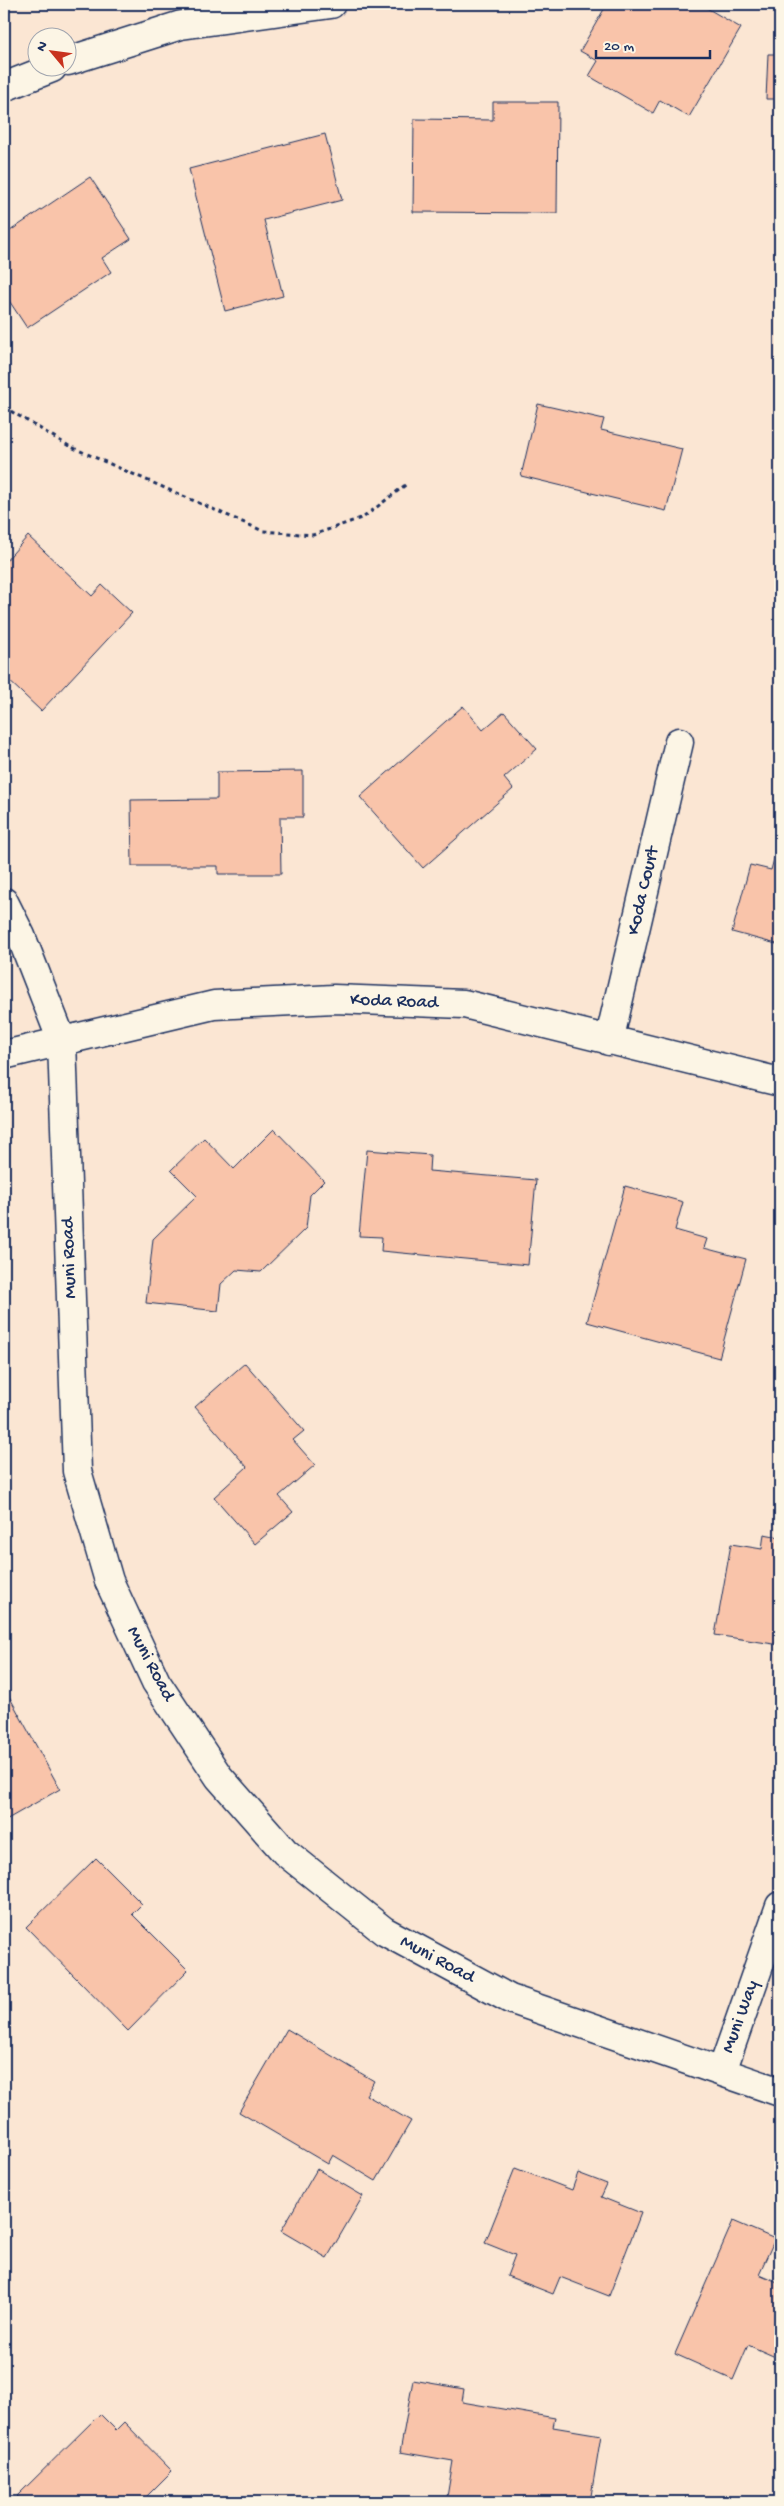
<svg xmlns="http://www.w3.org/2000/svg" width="784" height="2506" font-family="'Gochi Hand',sans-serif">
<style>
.building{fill:#f9c4aa;stroke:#1b2f5e}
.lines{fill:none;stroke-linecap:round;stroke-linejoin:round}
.minor-casing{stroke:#1b2f5e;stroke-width:31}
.path{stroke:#1b2f5e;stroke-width:3;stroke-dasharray:4 4;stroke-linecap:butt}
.minor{stroke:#fcf5e5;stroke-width:28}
.labels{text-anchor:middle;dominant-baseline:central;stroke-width:4.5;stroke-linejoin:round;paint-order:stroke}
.street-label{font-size:19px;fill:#1b2f5e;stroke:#fcf5e5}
</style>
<rect width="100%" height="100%" fill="#fbe6d3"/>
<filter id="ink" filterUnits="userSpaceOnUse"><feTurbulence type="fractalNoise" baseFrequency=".02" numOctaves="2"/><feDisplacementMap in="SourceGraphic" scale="10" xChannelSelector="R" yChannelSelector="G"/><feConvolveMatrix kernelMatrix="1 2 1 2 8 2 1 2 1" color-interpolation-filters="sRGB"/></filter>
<g filter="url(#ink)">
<path class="building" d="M607 4H706L705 7 741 28 689 117 660 100 653 113 589 76 598 61 580 51Z
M768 54H780V99H766Z
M493 102H558L557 213 413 212 414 119 493 120Z
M325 134 342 200 264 220 283 296 225 311 189 169Z
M90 177 131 239 102 258 111 272 27 328 4 293V235Z
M538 404 604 419 601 430 682 449 666 511 521 476Z
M28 536 92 596 102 585 132 613 41 711 4 676V673L11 665 4 658V563Z
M463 706 483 730 504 712 537 749 504 778 513 789 423 868 360 797Z
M303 771V817H280L281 874H218V866H132L131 800 217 799V772Z
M780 837V945L732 932 750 865 771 870Z
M274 1129 324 1181 310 1195 306 1228 261 1272 236 1270 221 1284 218 1311 146 1303 153 1239 197 1196 171 1170 204 1138 234 1169Z
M367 1150 430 1155 429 1171 536 1180 528 1265 381 1251 382 1237 359 1236Z
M625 1186 683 1202 675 1230 707 1239 704 1248 746 1259 719 1358 587 1322Z
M245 1363 304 1431 293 1440 315 1465 279 1496 293 1512 255 1544 214 1497 247 1467 195 1407Z
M764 1534 780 1537V1645L715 1635 731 1544 762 1549Z
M4 1687 60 1789 4 1821Z
M96 1858 142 1904 132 1914 188 1970 128 2031 26 1927Z
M287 2029 374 2081 366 2095 411 2121 376 2181 333 2155 328 2164 239 2112Z
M515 2168 572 2190 578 2173 607 2184 601 2197 641 2213 609 2296 560 2277 553 2294 507 2276 515 2255 485 2243Z
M317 2169 363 2196 327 2258 281 2231Z
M733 2221 775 2239 759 2274 780 2283V2359L748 2345 733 2380 675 2354Z
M413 2380 464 2389 462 2402 555 2418 553 2427 601 2435 590 2502H479L447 2497 453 2461 400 2452Z
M100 2414 116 2430 124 2422 172 2471 141 2502H24L17 2496Z"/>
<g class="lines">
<g class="minor-casing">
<path id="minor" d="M68 61 181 25 331 4
M4 87 52 68
M4 902 21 936 62 1041 77 1471 109 1581 156 1682 219 1777 285 1852 384 1931 510 1999 780 2092
M609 1041 679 742
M4 1055 214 1005 334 999 464 1004 780 1082
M722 2071 780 1906"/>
</g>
<path class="path" d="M4 407 69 446 263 531 313 535 364 517 408 483"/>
<use href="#minor" class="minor"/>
</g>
</g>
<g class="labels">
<g class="street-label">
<text transform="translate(644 891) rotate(-77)">Koda Court</text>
<text transform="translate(394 1002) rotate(2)">Koda Road</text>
<text transform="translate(70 1258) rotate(-92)">Muni Road</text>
<text transform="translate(150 1664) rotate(62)">Muni Road</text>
<text transform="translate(437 1960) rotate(28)">Muni Road</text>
<text transform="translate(741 2017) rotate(-70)">Muni Way</text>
</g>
</g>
<rect width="784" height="2506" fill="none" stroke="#fcf5e5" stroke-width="20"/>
<rect x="10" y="10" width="764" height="2486" fill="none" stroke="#1b2f5e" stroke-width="2" filter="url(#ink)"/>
<g transform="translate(52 52) rotate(299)"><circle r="24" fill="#fcf5e5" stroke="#a2a6af"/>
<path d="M0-4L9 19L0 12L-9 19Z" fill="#c8321e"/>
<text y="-8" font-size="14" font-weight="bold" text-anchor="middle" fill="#1b2f5e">N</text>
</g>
<path d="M596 50v8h114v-8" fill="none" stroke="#1b2f5e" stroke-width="2.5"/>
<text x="604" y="50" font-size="15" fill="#1b2f5e" stroke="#fcf5e5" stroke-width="4" paint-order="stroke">20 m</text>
</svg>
